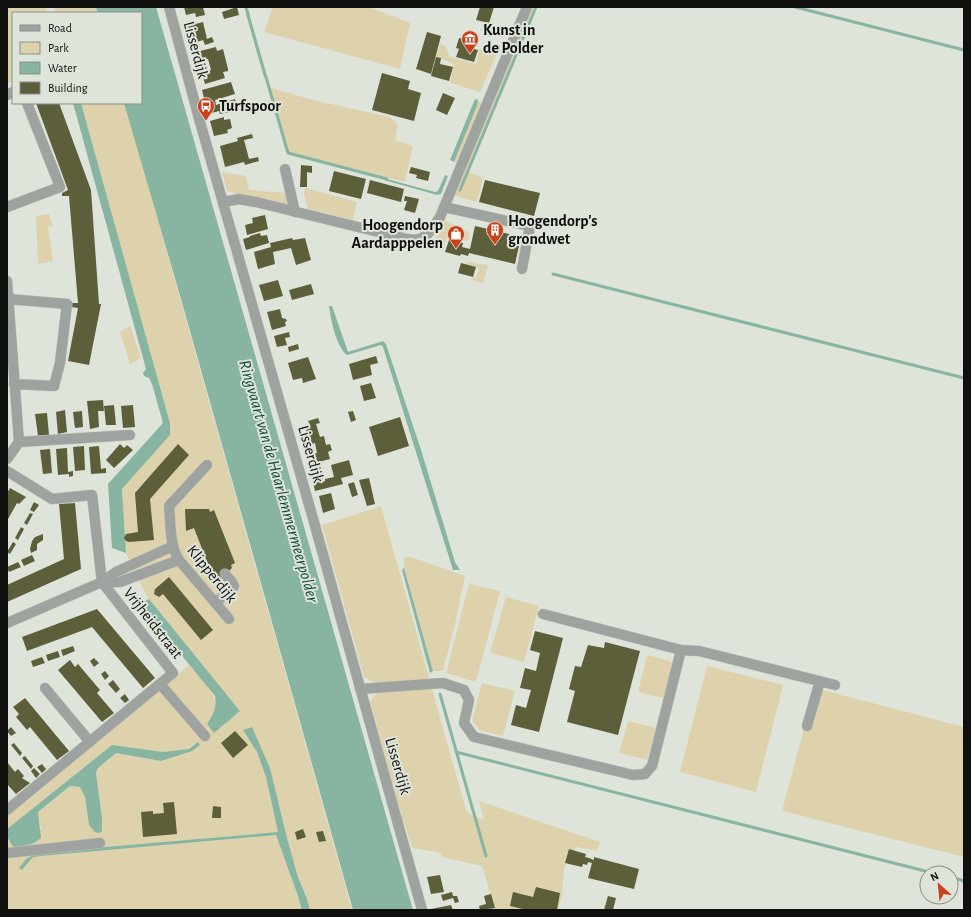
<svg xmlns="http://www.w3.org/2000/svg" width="971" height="917" font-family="'Alegreya Sans',sans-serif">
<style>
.green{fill:#ddd2ac}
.water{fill:#87b5a2}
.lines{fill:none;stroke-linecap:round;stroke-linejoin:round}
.stream{stroke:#87b5a2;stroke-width:3}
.building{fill:#5c5f39}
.minor-casing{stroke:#bec2ba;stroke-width:11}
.minor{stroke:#9fa3a0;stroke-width:10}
.labels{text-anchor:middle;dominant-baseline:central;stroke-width:4;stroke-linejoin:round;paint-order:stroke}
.poi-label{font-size:16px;font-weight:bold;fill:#0f100d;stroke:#dfe4db;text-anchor:start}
.street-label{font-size:16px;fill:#0f100d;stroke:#dfe4db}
.water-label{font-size:17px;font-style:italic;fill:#0f4c39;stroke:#dfe4db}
</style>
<rect width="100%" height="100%" fill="#dfe4db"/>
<path class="green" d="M7 7H46L47 13H13V81L7 83Z
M54 7H97L99 13H56Z
M273 7H369L410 23 400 69 264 32Z
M530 7H536L468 172 483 178 477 202 458 197 453 194Z
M441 43C446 46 449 52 449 57L476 64 479 50H493L497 54 480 92 450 83 454 64 436 57Z
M271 88 313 100 390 117 398 125 395 140 413 146 405 182 288 153 284 146Z
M478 100 482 104 457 163 454 162 477 106Z
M81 103H125L352 910H310L307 899 298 877 287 838 270 768 243 730 257 752 266 777 278 832 36 853 26 859 22 870 33 857 41 856 276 835 298 896 302 910H7V837L9 842 41 829 38 812 70 786 80 787 85 797 89 825 102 831V818L96 773 98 768 116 753 161 761 200 745 198 742 189 749 163 752 112 745 7 829V815L189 665C196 673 219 696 216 707 215 713 211 719 207 724L214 732 240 711 148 599 126 553 122 489 170 435V423Z
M222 172 246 176 249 190 286 193 292 206 227 191Z
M305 188 357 202 353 220 321 212 320 215 308 211 304 193Z
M49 214 53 226 48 227 53 261 38 264 36 216Z
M444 220 470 233 468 241 447 236 443 250 432 246Z
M468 262 488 265 483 283 472 280 473 277 476 278 479 268 466 264Z
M130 326 141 358 130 364 120 332Z
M381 506 466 810 473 816 484 820 479 801 600 842 597 851 576 847 564 868 562 896 558 910H495L482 866 441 857V853L412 848 398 803 370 701 379 691 376 684 364 677 322 525Z
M411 557 465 576 455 624 443 671H433L404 568V558Z
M469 584 500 591 476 682 446 673Z
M506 597 539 606 524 662 490 653Z
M647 655 670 661 673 668 666 699 638 692Z
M707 666 783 685 756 792 680 772Z
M482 683 515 691 503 736 479 730 472 720Z
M815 688 964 727V857L782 811Z
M628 721 656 728 647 760 619 753Z"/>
<path class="water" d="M96 7H156L413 910H353L181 299 124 103H141V13H98Z
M249 13 267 76 264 77 246 14Z
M475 99 478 100 477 106 454 162 450 160Z
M73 103H81L170 423V435L122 489 126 553 112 548 108 484 163 423 152 384 149 378 144 376 143 373 146 369Z
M445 175 448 176 441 194 437 195 384 180 387 179 435 192 438 191Z
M329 306H332L348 352 383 341 386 344 422 453 455 562 460 570H453L383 347 381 345 347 355C336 346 331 321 329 306Z
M404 568 433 671 430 673 402 570Z
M149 599 240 711 214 733 207 724C214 714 217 707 215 696L156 624 143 606 145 601Z
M252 727 270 768 287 838 298 877 307 899 310 910H302L298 896 276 835 41 856 33 857 22 870 19 868 26 859 36 853 278 832 266 777 257 752 243 730Z
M198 742 200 745 192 751 161 761 116 753 98 768 96 773 102 818V831L99 833 95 832 89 825 85 797 80 787 70 786 38 812 41 838C34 845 24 846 14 847 8 841 7 837 7 829L112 745 163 752 189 749Z"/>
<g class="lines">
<path class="stream" d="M246 7 248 14
M795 7 964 50
M266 77 288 153 387 179
M460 190 536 7
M553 274 964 378
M440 694 486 856
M456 752 933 873
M951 877 964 881"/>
</g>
<path class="building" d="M184 7H199V8L203 7 205 15 196 17 195 13 186 15Z
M237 7 239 15 224 19 222 12Z
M480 7H494L489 23 476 20Z
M203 22 207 39 212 37 214 42 205 45 203 40 194 43 190 37 191 35 188 31 189 29 188 26Z
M427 32 441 36 431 74 416 69Z
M459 38 473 42 471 48 478 50 474 62 456 57 459 49 456 48Z
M216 47 217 51 223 49 228 69V71L223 72 225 78 205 84 202 73 211 70 208 59 199 61 196 52Z
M436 57 441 58 440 64 453 67 449 81 431 76Z
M382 73 410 81 408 89 421 93 414 121 372 110Z
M231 82 235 94 215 100 216 105 235 99 238 110 220 114 219 111 208 114 202 90Z
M443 93 455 98 447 115 436 110Z
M36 103H59L91 190 99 304H101L89 365 68 361 78 308 71 307 72 303H78L69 196H62V193L68 190Z
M224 117V120L230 119 232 128 227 130 228 133 214 136 210 121Z
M252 134 253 138 244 140 249 159 258 157 259 161 245 165 244 162 225 167 220 146 238 141 237 138Z
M301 165 312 166V173L307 172V187H300Z
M411 167 430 172 428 181 416 178 417 175 409 173Z
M334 171 366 179 361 199 329 191Z
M370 180 404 189 401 202 367 193Z
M485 180 540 193 534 216 479 202Z
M405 196 419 199 415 213 404 210 407 201H404Z
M265 215 268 229 247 235 245 225 253 223 252 218Z
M475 226 521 237 515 264 469 253 468 256 461 254 460 256 445 252 449 240 463 243 462 247 470 249Z
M260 233 261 236 267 235 269 243 246 250 243 239 250 237V236Z
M292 238 293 240 305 238 311 260 296 265 291 248 273 252 275 264 258 269 254 252 271 247 270 243Z
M461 263 476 267 473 277 458 273Z
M278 280 283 296 264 301 259 285Z
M311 284 314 294 292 300 289 290Z
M280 309 282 318 286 319 287 321 285 322 286 326 272 330 267 312Z
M289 332 290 337 285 338 287 345 277 347 274 336Z
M298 344 299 349 289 352 288 347Z
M376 356 378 363 370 365 372 375 353 380 349 364Z
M308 357 316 379 303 383 302 378 293 380 288 363Z
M371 383 376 398 364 401 360 386Z
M103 400 104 411H98L99 427 90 429 87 401Z
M114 405 116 425H106L104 406Z
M133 405 135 427 123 428 121 406Z
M65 410 67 432 58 434 56 412Z
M82 411 83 427 75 428 73 412Z
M353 411 356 420 351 422 348 412Z
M47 413 49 435 38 436 35 414Z
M400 417 409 446 378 456 369 427Z
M318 418 320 423 316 424 320 437 324 436 326 445 330 444 332 450 328 452 330 459 315 463 312 457 313 454 317 453 315 443 310 445 305 426 310 425 308 421Z
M120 444 124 448 127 445 133 450 114 468 106 460Z
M178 444 189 455 150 499 154 540 129 542 126 541 124 538 126 534 138 532 135 493Z
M84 446 85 470 75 471 73 447Z
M99 446 101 469 106 468V473L91 474 89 447Z
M67 448 68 472 73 471V476L69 477V474L58 475 56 449Z
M50 449 52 473 43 474 40 450Z
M349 460 353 475 341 478 343 484 315 491 312 477 322 475 323 482 325 481V479L334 477 331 465Z
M369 478 375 504 367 506 359 480Z
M354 482 358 495 352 497 348 484Z
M10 488 26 497 19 504 17 503 7 521V493Z
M331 493 335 509 323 513 319 496Z
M34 502 39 505 34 512 30 510Z
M75 503 81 569 7 602V585L64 559 59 504Z
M185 509H209L210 512 214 510 235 563 231 565 232 568 215 584 201 567 208 564 194 528 186 531Z
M30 513 33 514 27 525 24 523Z
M21 527 24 529 18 540 15 538Z
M43 534V540L37 544V550L31 553 30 549 32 541 35 537Z
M13 542 16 544 10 554 7 552Z
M32 555 35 561 24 566 21 560Z
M18 562 21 567 9 572 7 567Z
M169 577 213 630 201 640 163 594 159 597 154 594 155 589Z
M97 609 155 678 143 688 92 627 27 651 22 637Z
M535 631 563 638 539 732 511 725 516 705 526 708 531 690 520 688 525 668 536 671 540 653 530 650Z
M605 642 640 651 618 735 567 722 575 691 569 689 575 666 581 667 588 645 604 648Z
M73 646 75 651 63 656 61 650Z
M58 651 60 657 48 661 46 655Z
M42 657 45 663 33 667 31 661Z
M94 658 99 663 94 667 90 661Z
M70 660 75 667 78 664 100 690 97 693 114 713 102 722 58 670Z
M105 671 109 676 105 680 101 674Z
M113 680 120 689 116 693 108 684Z
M125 694 129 700 125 703 120 698Z
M25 698 69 751 57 760 30 727 27 730 16 717 19 714 13 707Z
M11 727 16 733 11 736 7 731Z
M235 731 248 745 233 758 221 743Z
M14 743 22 753 20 756 11 745Z
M25 756 33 766 31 769 22 758Z
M7 762 15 772 18 769 24 776 22 778 30 783 16 794 7 784Z
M42 764 46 769 42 773 37 767Z
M34 768 40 774 36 778 31 771Z
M174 802 177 834 143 837 141 812 153 811V814L164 813 163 803Z
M213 806 221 807V818H212Z
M303 829 306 837 297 840 295 832Z
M323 831 326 841 319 842 316 832Z
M569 849 586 854 585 857 589 858 594 860V857L639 869 634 889 588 878 592 863 588 862 587 865 583 864 582 867 565 863Z
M440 875 444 892 431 894 427 877Z
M536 887 560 893 557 910H527L510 906 513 892 533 897Z
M452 892 453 896H457L459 902 455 903 453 898 443 901 441 895Z
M491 894 495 908 480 910 479 906 486 904 484 896Z
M608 896 616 898 613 910H604Z
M451 905 453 910H431V909Z"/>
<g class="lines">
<g class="minor-casing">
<path id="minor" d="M169 7 200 122 312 515 422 910
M7 95 13 92
M285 169 295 212
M223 202 239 199 256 202 407 239C426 243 431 230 440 217L527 7
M7 207 60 187 27 103
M444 207 530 226 522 269
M7 281 19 442 7 459
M8 299 67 304 60 363 54 386 14 384
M19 442 130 435
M207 465 169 506C171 523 169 544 179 560L229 619
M7 471 52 499 92 495 102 582 173 673 7 810
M102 582H120L179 560
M215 603 232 589 234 586 232 582 225 574
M7 623 102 582 116 572 173 546
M681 650 699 651 835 685
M160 684 205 736
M45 688 90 742
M360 689 443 683 464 690 469 700 464 723 474 737 633 775 645 774 652 766 681 650 543 614
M807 726 820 681
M7 853 100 843"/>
</g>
<use href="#minor" class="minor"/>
</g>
<defs>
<g id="museum-pin" transform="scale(0.9)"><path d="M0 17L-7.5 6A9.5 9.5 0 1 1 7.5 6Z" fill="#c94019" stroke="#dfe4db"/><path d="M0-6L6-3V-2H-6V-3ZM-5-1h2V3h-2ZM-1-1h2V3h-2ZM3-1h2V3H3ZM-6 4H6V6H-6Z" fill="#fff"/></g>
<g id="bus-pin" transform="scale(0.9)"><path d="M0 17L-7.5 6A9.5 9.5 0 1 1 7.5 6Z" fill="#c94019" stroke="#dfe4db"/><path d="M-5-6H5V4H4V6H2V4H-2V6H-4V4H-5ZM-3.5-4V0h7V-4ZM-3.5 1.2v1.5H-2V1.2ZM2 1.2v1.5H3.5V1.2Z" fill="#fff"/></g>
<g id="building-pin" transform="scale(0.9)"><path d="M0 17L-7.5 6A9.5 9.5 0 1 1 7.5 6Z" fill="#c94019" stroke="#dfe4db"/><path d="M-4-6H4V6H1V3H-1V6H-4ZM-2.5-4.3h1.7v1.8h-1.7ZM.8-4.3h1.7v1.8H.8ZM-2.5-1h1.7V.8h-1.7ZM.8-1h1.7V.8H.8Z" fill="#fff"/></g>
<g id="shop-pin" transform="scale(0.9)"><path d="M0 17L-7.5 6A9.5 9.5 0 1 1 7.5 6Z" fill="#c94019" stroke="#dfe4db"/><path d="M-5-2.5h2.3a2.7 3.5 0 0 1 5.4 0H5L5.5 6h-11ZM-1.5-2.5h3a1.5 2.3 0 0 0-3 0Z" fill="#fff"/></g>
</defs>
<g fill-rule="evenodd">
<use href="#museum-pin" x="470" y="39"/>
<use href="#bus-pin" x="206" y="106"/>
<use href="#building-pin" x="495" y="230"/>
<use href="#shop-pin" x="456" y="234"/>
</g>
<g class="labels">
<g class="poi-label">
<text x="483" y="30">Kunst in<tspan x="483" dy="18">de Polder</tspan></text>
<text x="219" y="106">Turfspoor</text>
<text x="508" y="221">Hoogendorp's<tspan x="508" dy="18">grondwet</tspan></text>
<text x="443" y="225" text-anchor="end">Hoogendorp<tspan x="443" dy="18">Aardapppelen</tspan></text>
</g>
<g class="street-label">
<text transform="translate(196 50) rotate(75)">Lisserdijk</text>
<text transform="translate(311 454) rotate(74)">Lisserdijk</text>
<text transform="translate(212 574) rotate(51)">Klipperdijk</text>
<text transform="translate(153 623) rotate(52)">Vrijheidstraat</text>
<text transform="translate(398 766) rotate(74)">Lisserdijk</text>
</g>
<g class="water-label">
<text transform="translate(279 481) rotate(74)">Ringvaart van de Haarlemmermeerpolder</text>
</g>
</g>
<rect width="971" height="917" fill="none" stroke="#0f100d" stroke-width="16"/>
<rect x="12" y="12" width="130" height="92" fill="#dfe4db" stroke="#8c8f89"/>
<rect x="20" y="25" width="20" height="6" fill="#9fa3a0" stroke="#8c8f89"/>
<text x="48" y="32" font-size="12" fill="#0f100d">Road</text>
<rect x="20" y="42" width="20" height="12" fill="#ddd2ac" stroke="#8c8f89"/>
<text x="48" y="52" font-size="12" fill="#0f100d">Park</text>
<rect x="20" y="62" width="20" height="12" fill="#87b5a2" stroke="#8c8f89"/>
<text x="48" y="72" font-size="12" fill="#0f100d">Water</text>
<rect x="20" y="82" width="20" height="12" fill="#5c5f39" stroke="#8c8f89"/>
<text x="48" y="92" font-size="12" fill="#0f100d">Building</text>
<g transform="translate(939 885) rotate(333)"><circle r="19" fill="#dfe4db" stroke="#8c8f89"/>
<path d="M0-3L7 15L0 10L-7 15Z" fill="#c94019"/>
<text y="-6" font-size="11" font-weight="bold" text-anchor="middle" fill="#0f100d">N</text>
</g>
</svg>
